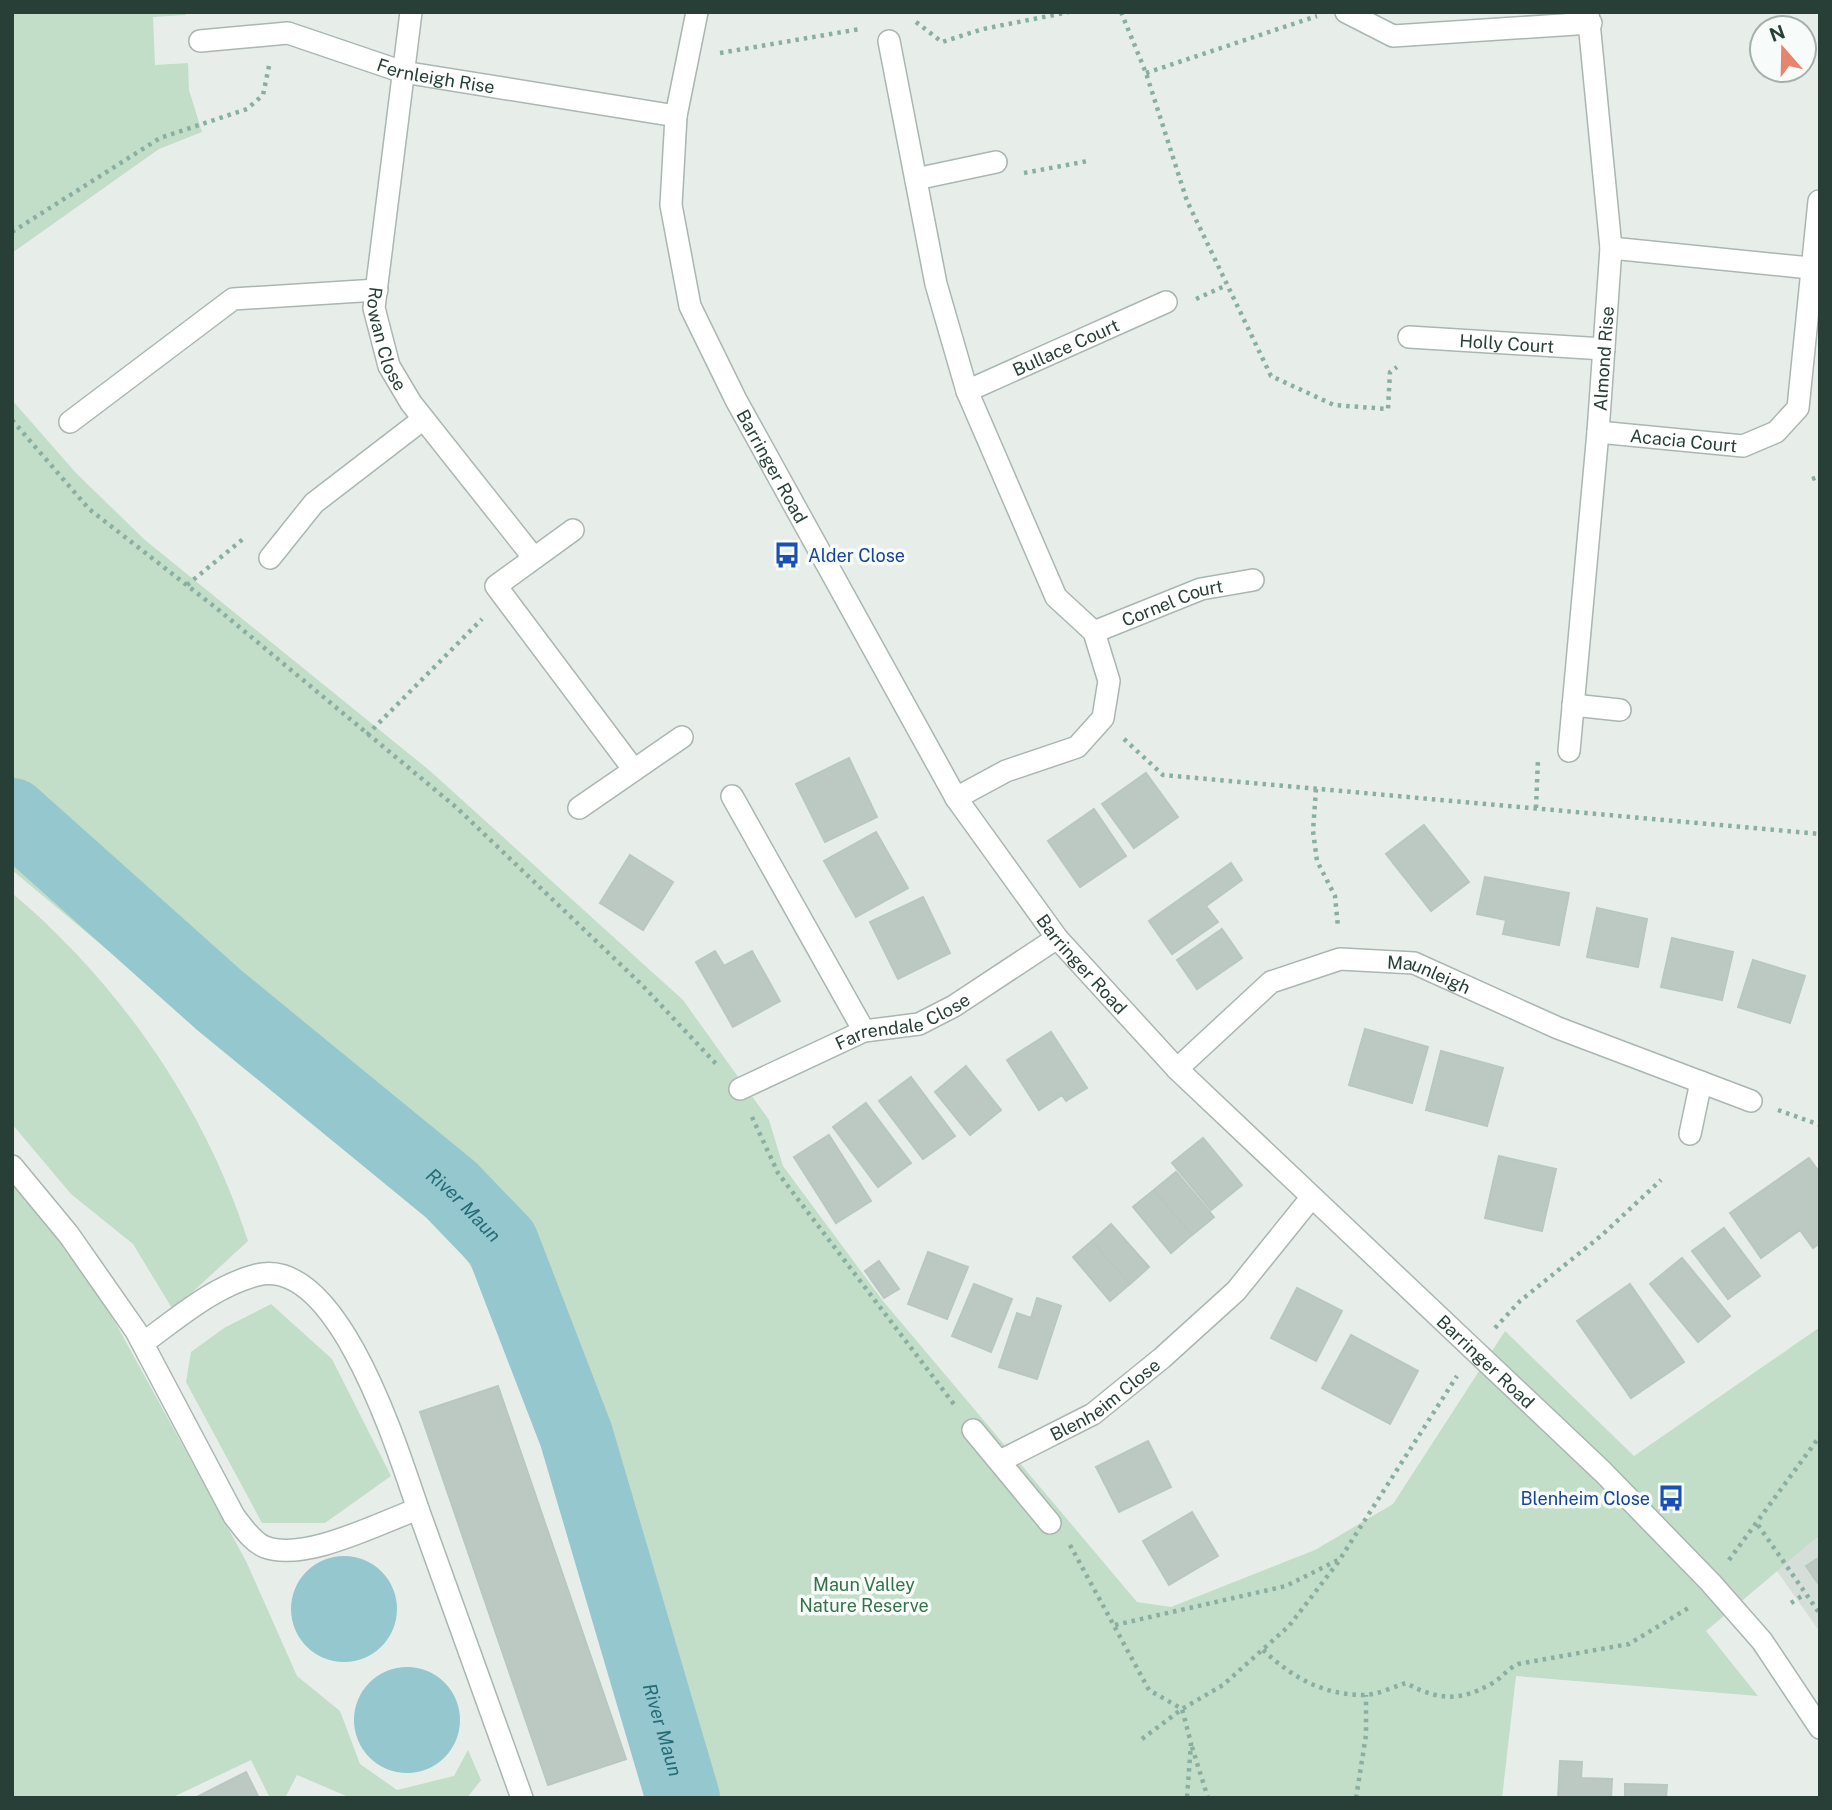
<svg xmlns="http://www.w3.org/2000/svg" width="1832" height="1810" font-family="'Public Sans',sans-serif">
<style>
.built{fill:#d5ded9}
.green{fill:#c2ddc8}
.water{fill:#94c7ce}
.lines{fill:none;stroke-linecap:round;stroke-linejoin:round}
.river{stroke:#94c7ce;stroke-width:74}
.building{fill:#bcc9c3;stroke:#b9c7c1;stroke-width:2}
.minor-casing{stroke:#aab6b1;stroke-width:24}
.path{stroke:#8aafa2;stroke-width:4.5;stroke-dasharray:3.5 5;stroke-linecap:butt}
.minor{stroke:#fff;stroke-width:21}
.labels{text-anchor:middle;dominant-baseline:central;stroke-width:7;stroke-linejoin:round;paint-order:stroke}
.street-label{font-size:18px;fill:#273f37;stroke:#f7fbf9}
.transit-label{font-size:18px;fill:#164399;stroke:#f7fbf9;text-anchor:start}
.park-label{font-size:18px;fill:#34734a;stroke:#f7fbf9}
.water-label{font-size:19px;font-style:italic;fill:#256c77;stroke:#f7fbf9}
</style>
<rect width="100%" height="100%" fill="#e7eeea"/>
<path class="built" d="M1820 1535V1632L1777 1571Z"/>
<path class="green" d="M12 12H186V15L153 17 155 65 188 63 189 90 202 132 159 149 12 253Z
M12 400 76 473 145 540 429 770 683 1000 769 1120 783 1166 883 1301 1137 1602 1171 1607 1315 1550 1393 1504 1505 1331 1634 1456 1820 1327V1535L1706 1631 1758 1696 1516 1676 1502 1798H660L502 1310 450 1237 12 870Z
M12 893C120 984 205 1107 248 1241L173 1310 133 1244 71 1194 12 1124Z
M12 1178 81 1260 246 1561 297 1676 340 1711 360 1764 397 1790 454 1776 468 1750 481 1780 467 1798H351L297 1775 285 1798H270L251 1760 171 1798H12Z
M271 1304 332 1359 391 1476 325 1523H262L186 1382 191 1352 224 1328Z"/>
<path class="water" d="M291 1609a53 53 0 1 1 106 0a53 53 0 1 1-106 0Z
M354 1720a53 53 0 1 1 106 0a53 53 0 1 1-106 0Z"/>
<g class="lines">
<path class="river" id="s1" d="M12 815 219 1000 451 1190 502 1243 576 1435 683 1798"/>
</g>
<path class="building" d="M849 758 877 817 825 842 796 784Z
M1146 773 1178 817 1134 848 1102 804Z
M1094 809 1126 856 1080 887 1048 841Z
M1424 825 1469 882 1431 911 1386 854Z
M876 832 908 888 856 917 824 861Z
M630 855 673 882 643 930 600 903Z
M1231 863 1242 880 1206 906 1218 922 1172 954 1149 921Z
M1485 877 1569 893 1559 945 1503 934 1506 920 1477 914Z
M923 897 950 953 898 979 870 922Z
M1597 908 1647 919 1638 967 1587 957Z
M1222 929 1242 958 1197 989 1177 960Z
M1672 938 1733 952 1722 1000 1661 987Z
M715 951 724 966 752 951 780 1001 733 1027 696 962Z
M1753 960 1805 976 1790 1023 1738 1007Z
M1365 1029 1428 1047 1412 1103 1349 1085Z
M1051 1032 1087 1088 1066 1101 1062 1095 1039 1110 1007 1060Z
M1441 1051 1503 1068 1487 1126 1426 1110Z
M966 1066 1001 1110 970 1135 935 1092Z
M911 1077 955 1136 923 1159 879 1101Z
M866 1103 911 1163 878 1187 833 1127Z
M829 1135 871 1201 836 1223 794 1157Z
M1203 1138 1242 1185 1211 1210 1172 1163Z
M1499 1156 1556 1169 1542 1231 1485 1218Z
M1809 1158 1820 1173V1243L1813 1248 1800 1230 1761 1258 1730 1213Z
M1176 1172 1214 1217 1192 1235 1154 1190Z
M1154 1190 1192 1235 1171 1253 1133 1207Z
M1111 1224 1149 1267 1130 1284 1092 1241Z
M1724 1228 1760 1276 1728 1299 1692 1251Z
M1092 1241 1130 1284 1110 1301 1073 1257Z
M928 1252 968 1267 947 1319 908 1304Z
M1682 1258 1730 1316 1698 1342 1650 1284Z
M879 1261 899 1289 884 1298 865 1271Z
M974 1284 1012 1299 991 1352 952 1336Z
M1630 1284 1684 1362 1631 1398 1577 1321Z
M1297 1288 1342 1311 1316 1361 1271 1338Z
M1037 1298 1061 1306 1037 1379 999 1367 1017 1313 1031 1318Z
M1351 1335 1418 1371 1390 1424 1322 1388Z
M498 1386 626 1759 548 1785 420 1412Z
M1148 1441 1171 1487 1119 1512 1096 1467Z
M1192 1512 1218 1556 1169 1585 1143 1541Z
M1820 1557V1586L1806 1566Z
M1560 1761 1582 1762 1581 1778 1612 1779 1611 1798H1558Z
M246 1772 259 1798H195Z
M1625 1784 1667 1785 1666 1798H1625Z"/>
<g class="lines">
<g class="minor-casing">
<g id="minor">
<path id="s2" d="M411 12 374 308 389 366 411 403 534 558"/>
<path id="s3" d="M697 12 676 116 671 205 690 306 736 400 956 798 1057 938 1177 1069 1603 1472 1711 1583 1762 1641 1820 1728"/>
<path d="M1346 12 1393 36 1591 23"/>
<path id="s4" d="M200 41 288 33 403 72 676 116"/>
<path d="M889 41 936 284 967 391 1056 597 1094 632 1109 681 1103 718 1077 747 1006 771 956 798"/>
<path d="M916 179 996 162"/>
<path d="M1611 248 1810 268"/>
<path id="s5" d="M1409 337 1604 349"/>
<path id="s6" d="M967 391 1166 302"/>
<path d="M70 422 233 299 377 290"/>
<path id="s7" d="M1598 432 1743 446 1776 432 1798 408 1819 201"/>
<path d="M573 530 496 586 634 770"/>
<path d="M270 558 314 503 422 420"/>
<path id="s8" d="M1094 632 1201 589 1253 580"/>
<path d="M1573 705 1620 710"/>
<path id="s9" d="M1569 751 1598 432 1611 248 1588 12"/>
<path d="M732 796 864 1031"/>
<path d="M579 808 682 737"/>
<path id="s10" d="M1177 1069 1271 982 1340 959 1414 963 1558 1028 1751 1101"/>
<path id="s11" d="M740 1089 864 1031 919 1024 954 1006 1057 938"/>
<path d="M1690 1134 1701 1082"/>
<path d="M12 1166 69 1235 136 1331 234 1516C242 1526 252 1542 265 1547 305 1562 379 1523 418 1509L522 1798"/>
<path d="M143 1343C178 1318 214 1286 257 1275 339 1255 398 1452 418 1509"/>
<path d="M973 1430 1050 1523"/>
<path id="s12" d="M1000 1461 1093 1414 1162 1358 1236 1291 1311 1198"/>
</g>
</g>
<path class="path" d="M1121 12 1146 73 1187 201 1271 376 1334 405 1388 409 1390 372 1397 367
M916 22 942 42 983 29 1069 12
M720 53 860 29
M1146 73 1317 16
M1024 173 1088 161
M12 232 160 138 247 109 263 95 269 66
M1196 299 1227 285
M12 420 89 509 220 611 457 808 643 986 719 1067
M1812 479 1820 476
M187 585 243 539
M367 735 482 619
M1124 739 1163 775 1820 834
M1316 789 1313 831 1317 861 1335 896 1338 927
M1536 808 1538 759
M1778 1110 1820 1125
M752 1117 778 1173 956 1407
M1495 1328 1520 1301 1602 1235 1661 1180
M1758 1525 1820 1614
M1070 1545 1149 1690 1182 1709 1191 1743 1187 1798
M1729 1560 1820 1436
M1791 1603 1805 1594
M1115 1625 1286 1586 1340 1559 1457 1376
M1263 1650C1292 1677 1322 1695 1364 1695 1377 1695 1393 1687 1406 1683 1437 1700 1459 1702 1491 1684 1501 1679 1507 1669 1518 1664L1629 1644 1690 1607
M1142 1739 1182 1709 1223 1685 1289 1626 1339 1561
M1192 1747 1208 1798
M1356 1798 1366 1735V1695"/>
<use href="#minor" class="minor"/>
</g>
<defs>
<g id="bus-bare" transform="scale(2.1)"><path d="M-5-6H5V4H4V6H2V4H-2V6H-4V4H-5ZM-3.5-4V0h7V-4ZM-3.5 1.2v1.5H-2V1.2ZM2 1.2v1.5H3.5V1.2Z" fill="#1a4fb4" stroke="#f7fbf9" stroke-width="2.5" paint-order="stroke"/></g>
</defs>
<g fill-rule="evenodd">
<use href="#bus-bare" x="787" y="555"/>
<use href="#bus-bare" x="1671" y="1498"/>
</g>
<g class="labels">
<g class="street-label">
<text stroke="none"><textPath href="#s4" startOffset="243">Fernleigh Rise</textPath></text>
<text stroke="none"><textPath href="#s2" startOffset="331">Rowan Close</textPath></text>
<text stroke="none"><textPath href="#s5" startOffset="98">Holly Court</textPath></text>
<text stroke="none"><textPath href="#s6" startOffset="108">Bullace Court</textPath></text>
<text stroke="none"><textPath href="#s9" startOffset="394">Almond Rise</textPath></text>
<text stroke="none"><textPath href="#s7" startOffset="86">Acacia Court</textPath></text>
<text stroke="none"><textPath href="#s3" startOffset="478">Barringer Road</textPath></text>
<text stroke="none"><textPath href="#s8" startOffset="84">Cornel Court</textPath></text>
<text stroke="none"><textPath href="#s3" startOffset="1066">Barringer Road</textPath></text>
<text stroke="none"><textPath href="#s10" startOffset="292">Maunleigh</textPath></text>
<text stroke="none"><textPath href="#s11" startOffset="177">Farrendale Close</textPath></text>
<text stroke="none"><textPath href="#s3" startOffset="1633">Barringer Road</textPath></text>
<text stroke="none"><textPath href="#s12" startOffset="122">Blenheim Close</textPath></text>
</g>
<g class="transit-label">
<text x="808" y="555">Alder Close</text>
<text x="1650" y="1498" text-anchor="end">Blenheim Close</text>
</g>
<g class="park-label">
<text x="864" y="1584">Maun Valley<tspan x="864" dy="21">Nature Reserve</tspan></text>
</g>
<g class="water-label">
<text stroke="none"><textPath href="#s1" startOffset="597">River Maun</textPath></text>
<text stroke="none"><textPath href="#s1" startOffset="1164">River Maun</textPath></text>
</g>
</g>
<rect width="1832" height="1810" fill="none" stroke="#273f37" stroke-width="28"/>
<g transform="translate(1783 49) rotate(340)"><circle r="33" fill="#f7fbf9" stroke="#a4b0ab" stroke-width="2"/>
<path d="M0-5L12 26L0 18L-12 26Z" fill="#e7856c"/>
<text y="-10" font-size="19" font-weight="bold" text-anchor="middle" fill="#273f37">N</text>
</g>
</svg>
